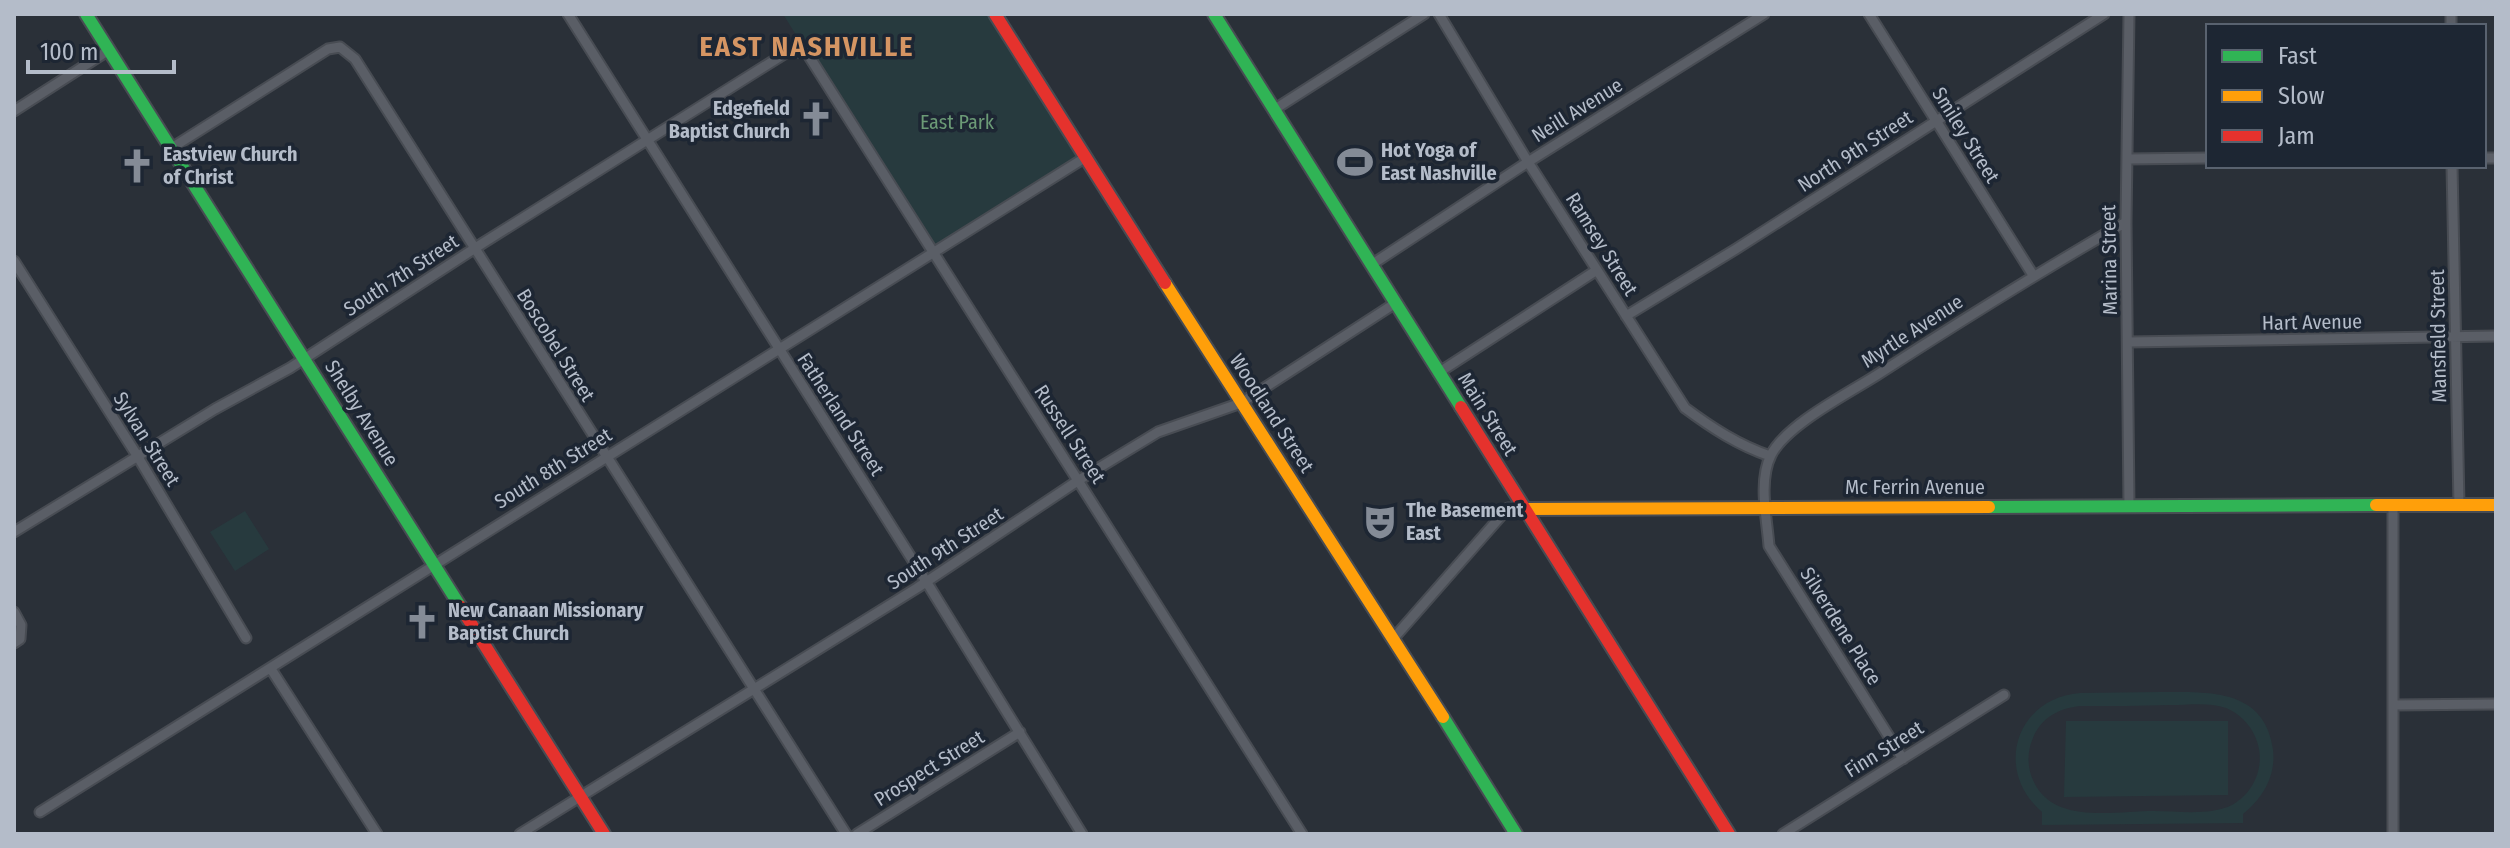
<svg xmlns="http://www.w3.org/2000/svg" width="2510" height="848" font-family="'Fira Sans Condensed',sans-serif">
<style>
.green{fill:#273a3e;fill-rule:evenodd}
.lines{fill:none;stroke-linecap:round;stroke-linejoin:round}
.street-casing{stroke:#484c53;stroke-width:13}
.fast-casing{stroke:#484c53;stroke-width:16}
.slow-casing{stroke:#484c53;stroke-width:16}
.jam-casing{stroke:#484c53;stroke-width:16}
.street{stroke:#5a5e66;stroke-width:9}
.fast{stroke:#30b455;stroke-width:12}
.slow{stroke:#ff9f0a;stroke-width:12}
.jam{stroke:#e5322d;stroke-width:12}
.labels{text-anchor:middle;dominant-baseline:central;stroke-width:7;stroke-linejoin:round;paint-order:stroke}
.poi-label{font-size:20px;font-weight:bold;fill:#b4bcc9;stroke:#1d2633;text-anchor:start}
.street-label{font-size:20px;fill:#b4bcc9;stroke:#1d2633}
.park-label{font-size:20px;fill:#6b9a76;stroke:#1d2633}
.district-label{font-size:28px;font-weight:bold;letter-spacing:2px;fill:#d59563;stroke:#1d2633}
</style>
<rect width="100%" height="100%" fill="#2a3038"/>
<path class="green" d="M783 14H996L1086 157 931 252Z
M245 511 269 549 235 571 210 532Z
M2080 693C2107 693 2134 692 2161 692 2208 692 2265 688 2273 750 2276 776 2263 798 2243 814V823L2042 825V812C1993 770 2016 698 2080 693ZM2080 706C2111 706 2141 706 2171 705 2189 705 2209 702 2226 708 2243 715 2256 731 2259 749 2263 771 2252 794 2232 805 2210 816 2177 811 2154 811 2114 811 2052 825 2033 780 2027 767 2027 751 2033 738 2041 718 2059 708 2080 706Z
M2066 721H2228V795L2064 797Z"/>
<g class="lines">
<g class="street-casing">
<path id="street" d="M568 14 929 586 1082 834
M1439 14 1528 162 1685 408C1712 428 1738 445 1770 456
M1869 14 2033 275
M2129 14 2126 222 2129 506
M2451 14V26
M1275 109 1424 14
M14 111 109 50
M170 149 328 49 340 47 355 59 846 834
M2484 158H2496
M2127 159 2208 158
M2452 166 2459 505
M14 261 138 457 246 638
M1371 265 1528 162 1764 14
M1626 316 1736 249 2104 14
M2128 342 2496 336
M1438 373 1597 270
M14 532 215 409 290 368 483 243 789 51 807 53 1302 834
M14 612 21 625 20 639 14 643
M1393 639 1508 508 1526 509
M271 669 377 834
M2393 705 2496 704
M1903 759 1769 546C1767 519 1758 481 1771 455 1786 425 1847 394 1877 375 1959 322 2041 271 2126 222
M40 812 1086 157
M520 834 917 588 1079 480 1158 432 1241 403 1394 304
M857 834 1020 732
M1783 834 2004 695
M2393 834V506"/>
</g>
<g class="fast-casing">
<path id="fast" d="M86 14 460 606
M1214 14 1461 407
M1989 507 2376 505
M1443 717 1516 834"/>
</g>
<g class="slow-casing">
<path id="slow" d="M1165 283 1443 717
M2376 505H2496
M1526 509 1989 507"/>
</g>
<g class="jam-casing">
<path id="jam" d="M995 14 1165 283
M1461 407 1729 834
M460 606 604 834"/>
</g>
<use href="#street" class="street"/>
<use href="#fast" class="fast"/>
<use href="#slow" class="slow"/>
<use href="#jam" class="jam"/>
</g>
<defs>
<g id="church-bare" transform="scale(2.76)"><path d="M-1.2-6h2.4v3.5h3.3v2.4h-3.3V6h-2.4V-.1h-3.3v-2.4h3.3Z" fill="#848b96" stroke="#1d2633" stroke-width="2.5" paint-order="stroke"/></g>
<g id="stadium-bare" transform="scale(2.76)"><path d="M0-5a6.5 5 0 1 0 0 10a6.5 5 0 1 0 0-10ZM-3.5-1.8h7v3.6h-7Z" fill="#848b96" stroke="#1d2633" stroke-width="2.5" paint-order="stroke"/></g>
<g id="theatre-bare" transform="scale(2.76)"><path d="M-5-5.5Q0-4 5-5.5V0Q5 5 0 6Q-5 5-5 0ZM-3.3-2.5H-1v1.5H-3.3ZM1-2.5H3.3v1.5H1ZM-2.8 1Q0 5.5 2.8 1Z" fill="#848b96" stroke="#1d2633" stroke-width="2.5" paint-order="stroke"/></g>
</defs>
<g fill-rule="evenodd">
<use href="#church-bare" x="816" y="119"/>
<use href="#stadium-bare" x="1355" y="162"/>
<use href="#church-bare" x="137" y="166"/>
<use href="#theatre-bare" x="1380" y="522"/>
<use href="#church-bare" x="422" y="622"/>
</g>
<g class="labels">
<g class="poi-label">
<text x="790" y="108" text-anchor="end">Edgefield<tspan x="790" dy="23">Baptist Church</tspan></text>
<text x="1381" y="150">Hot Yoga of<tspan x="1381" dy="23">East Nashville</tspan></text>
<text x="163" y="154">Eastview Church<tspan x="163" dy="23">of Christ</tspan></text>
<text x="1406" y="510">The Basement<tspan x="1406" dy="23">East</tspan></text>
<text x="448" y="610">New Canaan Missionary<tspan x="448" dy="23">Baptist Church</tspan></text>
</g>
<g class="street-label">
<text transform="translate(1577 110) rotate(-32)">Neill Avenue</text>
<text transform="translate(1966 135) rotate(58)">Smiley Street</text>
<text transform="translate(1855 151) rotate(-33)">North 9th Street</text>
<text transform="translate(1602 244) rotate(58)">Ramsey Street</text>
<text transform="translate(2109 260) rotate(-91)">Marina Street</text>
<text transform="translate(401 275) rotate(-33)">South 7th Street</text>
<text transform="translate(2312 322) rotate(-1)">Hart Avenue</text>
<text transform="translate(1912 331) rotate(-33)">Myrtle Avenue</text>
<text transform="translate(2438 336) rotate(-91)">Mansfield Street</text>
<text transform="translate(556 345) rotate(58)">Boscobel Street</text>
<text transform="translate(362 413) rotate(58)">Shelby Avenue</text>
<text transform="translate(1272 413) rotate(57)">Woodland Street</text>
<text transform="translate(841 414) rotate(57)">Fatherland Street</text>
<text transform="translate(1488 414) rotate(58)">Main Street</text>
<text transform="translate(1070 434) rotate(57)">Russell Street</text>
<text transform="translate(147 439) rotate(58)">Sylvan Street</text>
<text transform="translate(553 468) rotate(-32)">South 8th Street</text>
<text x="1915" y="487">Mc Ferrin Avenue</text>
<text transform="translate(945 548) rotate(-33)">South 9th Street</text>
<text transform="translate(1841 626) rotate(58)">Silverdene Place</text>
<text transform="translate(1884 749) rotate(-32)">Finn Street</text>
<text transform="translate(929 768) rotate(-32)">Prospect Street</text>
</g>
<g class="park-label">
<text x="957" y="122">East Park</text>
</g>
<g class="district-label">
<text x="807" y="46">EAST NASHVILLE</text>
</g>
</g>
<rect width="2510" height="848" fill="none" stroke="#b4bcc9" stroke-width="32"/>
<rect x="2206" y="24" width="280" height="144" fill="#1d2633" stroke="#59626f" stroke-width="2"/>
<rect x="2222" y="50" width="40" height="12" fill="#30b455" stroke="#59626f" stroke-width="2"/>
<text x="2278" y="64" font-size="24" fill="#b4bcc9">Fast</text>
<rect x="2222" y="90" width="40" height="12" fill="#ff9f0a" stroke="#59626f" stroke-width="2"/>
<text x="2278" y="104" font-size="24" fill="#b4bcc9">Slow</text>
<rect x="2222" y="130" width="40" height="12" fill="#e5322d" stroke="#59626f" stroke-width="2"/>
<text x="2278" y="144" font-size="24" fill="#b4bcc9">Jam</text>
<path d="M28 60v12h146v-12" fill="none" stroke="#b4bcc9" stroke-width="4"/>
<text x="40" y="60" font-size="24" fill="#b4bcc9" stroke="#1d2633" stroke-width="6" paint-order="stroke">100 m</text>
</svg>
